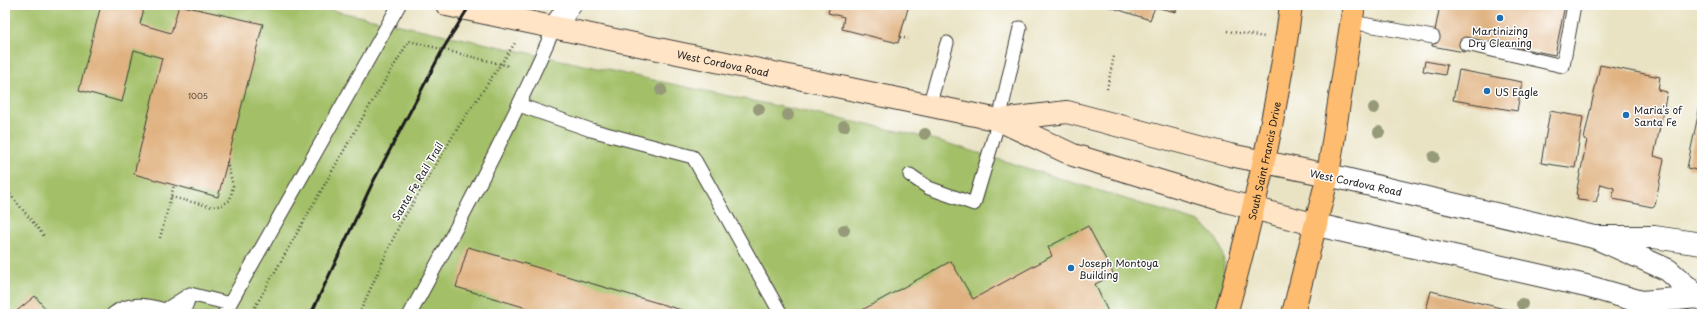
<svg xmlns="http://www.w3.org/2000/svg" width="1707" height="319" font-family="'Playpen Sans',sans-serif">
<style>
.green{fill:#a3c067;stroke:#606e42}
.building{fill:#e0b281}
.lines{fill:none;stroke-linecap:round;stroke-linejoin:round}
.service-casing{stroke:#3b3a35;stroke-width:15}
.minor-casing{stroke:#3b3a35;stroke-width:24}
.tertiary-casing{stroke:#3b3a35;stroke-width:24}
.secondary-casing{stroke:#3b3a35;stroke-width:24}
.trunk-casing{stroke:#3b3a35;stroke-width:24}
.path{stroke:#3b3a35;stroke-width:2.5;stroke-dasharray:1 3;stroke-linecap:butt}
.service{stroke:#fff;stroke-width:13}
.minor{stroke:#fff;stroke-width:22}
.tertiary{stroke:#fff;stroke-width:22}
.secondary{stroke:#ffe4c6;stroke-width:22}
.trunk{stroke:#febc70;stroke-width:22}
.rail{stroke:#1c1c1c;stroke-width:3}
.tree{fill:#969a78}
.poi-dot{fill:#1f6fb2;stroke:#fff;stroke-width:1.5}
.labels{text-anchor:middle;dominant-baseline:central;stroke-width:3;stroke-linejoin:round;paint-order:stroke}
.number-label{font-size:8px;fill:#4d4235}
.poi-label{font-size:10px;fill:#1c1c1c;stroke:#fff;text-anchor:start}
.street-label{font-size:10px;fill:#1c1c1c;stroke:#fff}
</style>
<rect width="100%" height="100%" fill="#fff"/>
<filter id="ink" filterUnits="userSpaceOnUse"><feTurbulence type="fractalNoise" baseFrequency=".025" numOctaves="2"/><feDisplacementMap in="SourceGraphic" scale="8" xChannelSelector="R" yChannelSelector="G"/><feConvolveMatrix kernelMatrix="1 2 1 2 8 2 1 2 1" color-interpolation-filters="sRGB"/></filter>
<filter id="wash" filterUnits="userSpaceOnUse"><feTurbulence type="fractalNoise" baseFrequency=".012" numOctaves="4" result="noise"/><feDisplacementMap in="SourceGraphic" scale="16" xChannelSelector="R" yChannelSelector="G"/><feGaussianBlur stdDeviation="0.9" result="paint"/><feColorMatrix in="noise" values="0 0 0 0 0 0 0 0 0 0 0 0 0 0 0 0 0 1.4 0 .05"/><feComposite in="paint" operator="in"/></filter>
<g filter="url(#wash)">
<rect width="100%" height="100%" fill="#e9e3c3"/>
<path class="green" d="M5 5H308L676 85 907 133 940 141 1199 222C1235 247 1224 277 1215 314H5Z"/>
<g id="blocks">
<path class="building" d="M101 5H145L140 24 171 33 179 5 263 24 218 197 134 174 162 58 134 50 122 102 79 90Z
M830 5H909L898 43 842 29 844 17 828 13Z
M1104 5H1177L1176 12 1155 7 1150 20Z
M1440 5H1565L1555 55 1467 38 1464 52 1432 46Z
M1425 61 1447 65 1445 75 1423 71Z
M1600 65 1660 77 1658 90 1667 92 1654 156 1664 159 1655 205 1652 207 1613 199 1614 188 1601 184 1596 202 1578 200 1577 198 1578 195 1576 194 1587 140 1584 139Z
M1459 70 1522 82 1517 111 1453 100Z
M1701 101H1702V171L1687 168Z
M1550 111 1583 117 1575 168 1541 163Z
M1088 226 1114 275 1095 284 1109 314H855L951 261 973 299 1052 256 1048 247Z
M468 247 695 314H547L456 287Z
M1431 291 1521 313V314H1425Z
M35 296 50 314H13Z
M442 310 456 314H440Z"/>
</g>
</g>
<g filter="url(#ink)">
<use href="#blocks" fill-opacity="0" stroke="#3b3a35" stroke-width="1"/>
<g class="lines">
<g class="service-casing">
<path id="service" d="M1352 22 1433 37
M1466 44 1563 66 1574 5
M519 105 591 130 693 157 781 314
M929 106 947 43
M910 175 929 188 974 204 999 120 1020 28
M113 314C129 301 147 305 165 310L190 294 230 304
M183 314 190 294
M224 314 399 5
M410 314C461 220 511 126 554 28"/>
</g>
<g class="minor-casing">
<path id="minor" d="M554 28 570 5
M1594 237H1654L1702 244"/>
</g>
<g class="tertiary-casing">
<path id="tertiary" d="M1328 175 1594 237 1668 270 1698 297 1702 299
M1317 225 1586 286 1642 302 1698 297"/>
</g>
<g class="secondary-casing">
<g id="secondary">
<path id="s1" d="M447 5 999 120 1073 155 1226 201 1317 225"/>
<path d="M999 120 1067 112 1230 155 1328 175"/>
</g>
</g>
<g class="trunk-casing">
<g id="trunk">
<path id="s2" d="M1226 314C1254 212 1278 110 1291 5"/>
<path d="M1293 314 1328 175 1354 5"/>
</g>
</g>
<path class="path" d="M909 5 917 8
M1227 31 1265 37
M900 37 908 39
M1107 89 1114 56
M5 188 44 236
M171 197 213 207 222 205 230 200 233 186 227 162
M160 238 174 185
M251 314 363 117 409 41 509 66
M359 314 399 226 459 126 515 43"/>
<use href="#service" class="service"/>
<use href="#minor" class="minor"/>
<use href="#tertiary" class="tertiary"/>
<use href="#secondary" class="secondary"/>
<use href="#trunk" class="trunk"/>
<path class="rail" d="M311 314 372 184 443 49 470 5"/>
</g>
<g class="tree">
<circle cx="661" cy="90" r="6"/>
<circle cx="1374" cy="108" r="6"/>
<circle cx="759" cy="109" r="6"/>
<circle cx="788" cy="115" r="6"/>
<circle cx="844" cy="126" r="6"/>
<circle cx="1379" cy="132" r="6"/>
<circle cx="925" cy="134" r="6"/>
<circle cx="1434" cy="157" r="6"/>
<circle cx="844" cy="230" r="6"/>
<circle cx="1522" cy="304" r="6"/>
</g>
</g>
<g class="poi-dot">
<circle cx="1500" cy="18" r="4"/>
<circle cx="1487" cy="91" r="4"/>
<circle cx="1626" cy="115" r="4"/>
<circle cx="1071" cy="268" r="4"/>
</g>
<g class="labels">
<g class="number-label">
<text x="198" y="96">1005</text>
</g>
<g class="poi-label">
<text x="1500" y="30" text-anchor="middle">Martinizing<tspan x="1500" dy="12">Dry Cleaning</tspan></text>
<text x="1495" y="91">US Eagle</text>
<text x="1634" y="109">Maria's of<tspan x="1634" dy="12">Santa Fe</tspan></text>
<text x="1079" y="262">Joseph Montoya<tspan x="1079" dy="12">Building</tspan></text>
</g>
<g class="street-label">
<text stroke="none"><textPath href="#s1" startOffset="282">West Cordova Road</textPath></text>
<text stroke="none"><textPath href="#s2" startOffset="158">South Saint Francis Drive</textPath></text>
<text transform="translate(417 181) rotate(-59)">Santa Fe Rail Trail</text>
<text transform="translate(1356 182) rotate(12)">West Cordova Road</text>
</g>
</g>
<rect width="1707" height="319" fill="none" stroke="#fff" stroke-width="20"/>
</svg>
